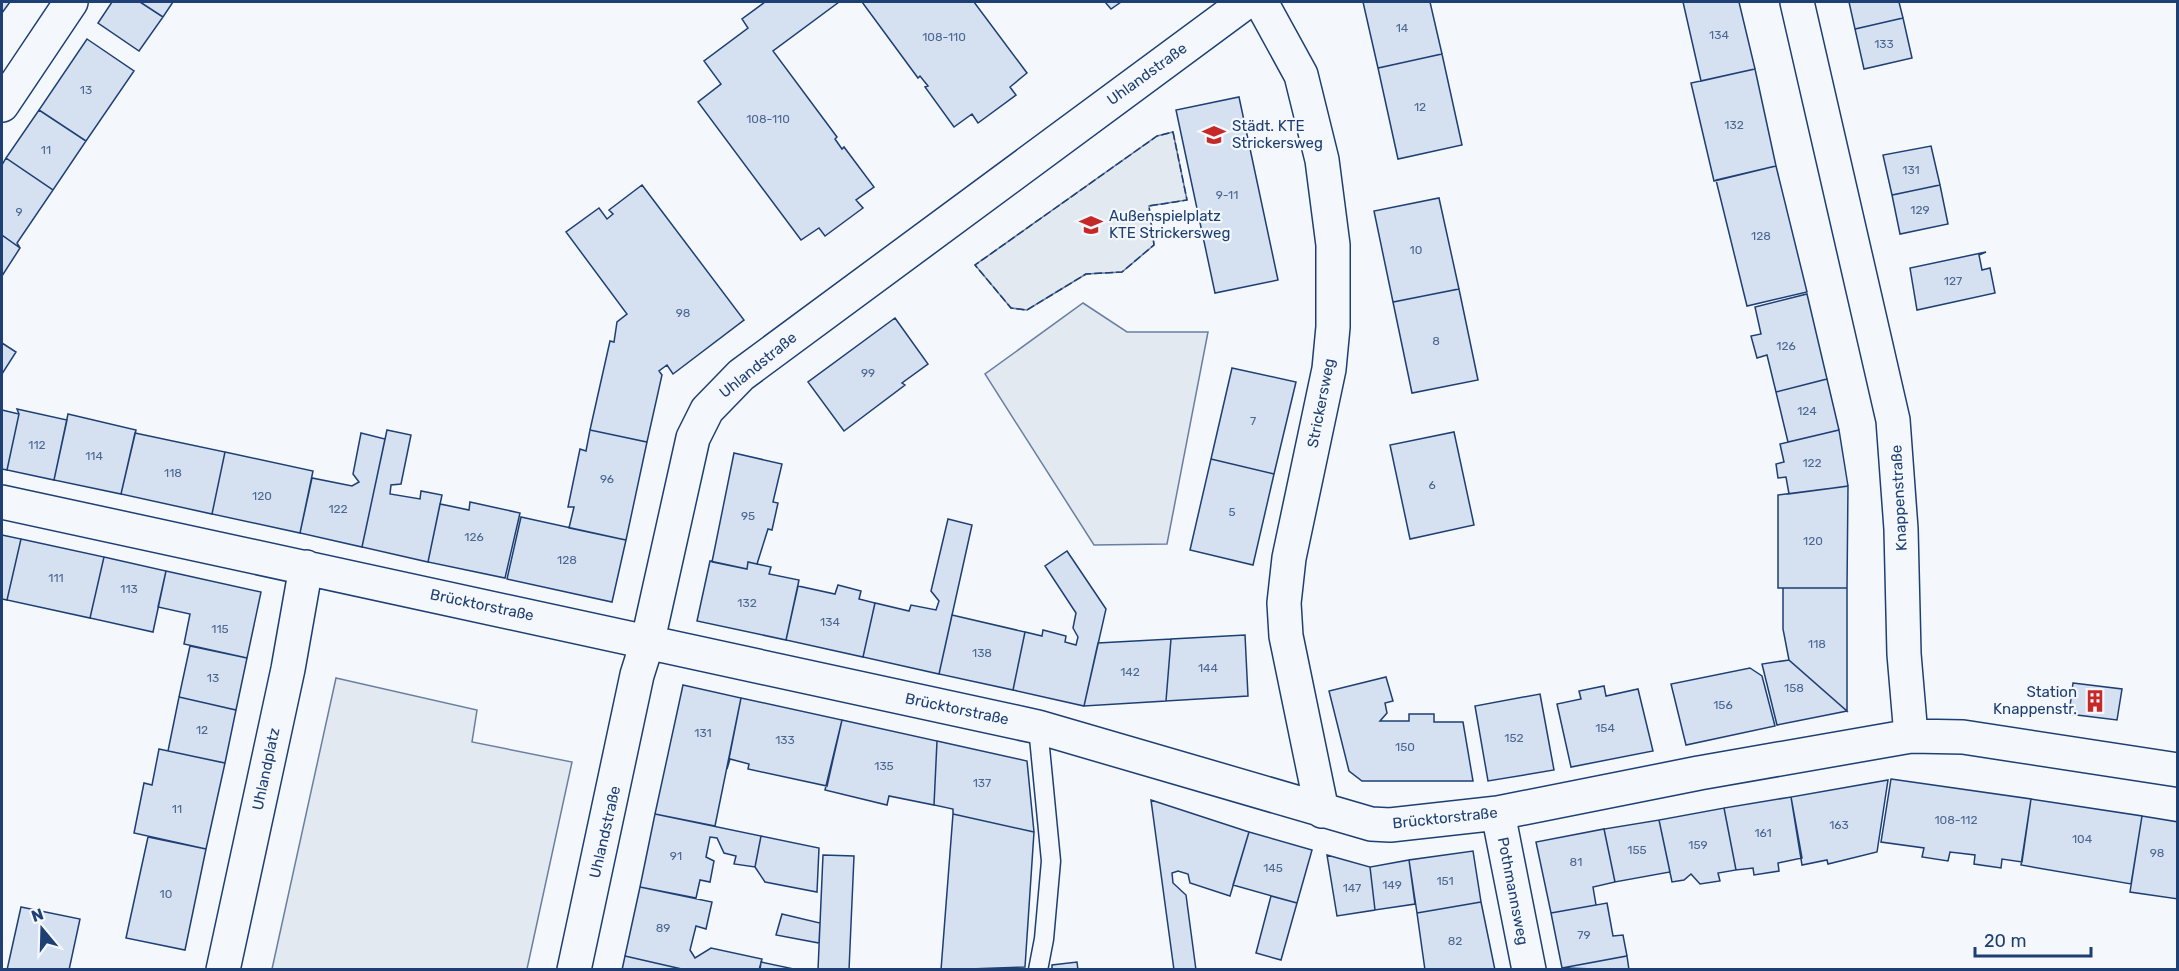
<svg xmlns="http://www.w3.org/2000/svg" width="2179" height="971" font-family="Rubik,sans-serif">
<style>
.green{fill:#e3e9f0;stroke:#687fa3;stroke-width:1.5}
.building{fill:#d5e0f0;stroke:#1d3f73;stroke-width:1.5}
.lines{fill:none;stroke-linecap:round;stroke-linejoin:round}
.service-casing{stroke:#1d3f73;stroke-width:21}
.minor-casing{stroke:#1d3f73;stroke-width:36}
.service{stroke:#f4f7fb;stroke-width:18}
.minor{stroke:#f4f7fb;stroke-width:33}
.fence{stroke:#1d3f73;stroke-width:1.5;stroke-dasharray:8 3;stroke-linecap:butt}
.labels{text-anchor:middle;dominant-baseline:central;stroke-width:4.5;stroke-linejoin:round;paint-order:stroke}
.number-label{font-size:12px;fill:#4b6792}
.street-label{font-size:15px;fill:#1d3f73;stroke:#f4f7fb}
.poi-label{font-size:15px;fill:#1d3f73;stroke:#f4f7fb;text-anchor:start}
</style>
<rect width="100%" height="100%" fill="#f4f7fb"/>
<path class="green" d="M1173 132 1187 200 1149 206 1154 245 1122 272 1086 274 1027 310 1011 308 975 265 1157 136Z
M1083 303 1127 332H1208L1167 544 1094 545 985 374Z
M336 678 477 710 472 742 572 762 527 969H272Z"/>
<path class="building" d="M2 2H10L2 13Z
M112 2H140L163 17 139 51 98 23Z
M140 2H173L163 17Z
M765 2H839L773 51 837 137 835 139 842 149 844 147 874 187 856 200 863 208 825 236 819 228 801 240 698 102 721 84 704 61 748 28 742 19Z
M862 2H974L1027 73 1010 87 1016 95 978 123 972 114 954 127 925 87 928 86 920 76 918 78Z
M1105 2H1121L1111 9Z
M1363 2H1430L1442 54 1378 68Z
M1683 2H1739L1755 69 1701 81Z
M1849 2H1899L1903 18 1855 29Z
M1903 18 1912 58 1864 69 1855 29Z
M87 39 134 71 86 141 39 110Z
M1442 54 1462 145 1398 159 1378 68Z
M1755 69 1776 166 1714 181 1691 83Z
M1239 97 1278 280 1215 293 1176 110Z
M39 110 86 141 53 190 6 158Z
M1931 146 1940 185 1892 195 1883 155Z
M6 158 53 190 17 243 20 248 2 235V165Z
M1776 166 1807 292 1747 306 1716 180Z
M642 185 744 320 673 374 667 365 659 371 662 375 647 442 590 430 610 341 614 342 617 322 627 314 566 232 599 208 607 219 613 214 609 210Z
M1940 185 1948 224 1900 234 1892 195Z
M1439 198 1459 289 1393 302 1374 211Z
M2 235 20 248 2 276Z
M1986 252 1979 255 1982 270 1990 268 1995 293 1917 310 1910 268Z
M1459 289 1478 380 1412 393 1393 302Z
M1807 294 1827 379 1776 392 1767 355 1757 358 1751 336 1761 334 1755 307Z
M895 318 928 364 902 383 905 385 844 431 808 382Z
M2 343 16 352 2 374Z
M1232 368 1296 382 1274 474 1211 459Z
M1827 379 1839 430 1788 442 1776 392Z
M17 409 67 420 54 480 7 470 19 414Z
M2 410 19 414 7 470 2 469Z
M68 414 136 430 121 494 54 480Z
M387 430 411 435 401 484 391 485 390 494 420 499 421 491 442 495 428 562 362 547Z
M590 430 647 442 626 540 569 528 574 507H568L580 449 586 451Z
M1839 430 1848 486 1789 494 1786 477 1778 478 1776 464 1784 462 1780 444Z
M1454 432 1474 525 1410 539 1390 445Z
M135 433 225 452 212 514 121 494Z
M361 433 385 439 362 547 300 533 312 478 352 486 359 482 353 474Z
M225 452 313 471 300 533 212 514Z
M734 453 782 464 773 502 778 503 772 530 768 529 757 564 748 562 747 569 712 562Z
M1211 459 1274 474 1253 565 1190 550Z
M1848 486 1847 588H1778V495Z
M470 502 520 513 505 578 428 562 440 504 469 510Z
M521 517 626 540 612 602 507 579Z
M948 519 972 525 939 674 863 657 875 603 909 611 911 605 936 610 939 601 931 591Z
M2 535 21 539 7 600 2 599Z
M21 539 104 557 90 618 7 600Z
M1067 551 1106 609 1084 706 1013 690 1025 632 1042 636 1043 630 1066 636 1065 642 1076 645 1078 637 1073 628 1076 613 1045 566Z
M104 557 166 571 153 632 90 618Z
M710 561 747 569 748 562 757 564 771 567 769 574 799 580 786 640 697 621Z
M166 571 261 592 247 658 184 644 190 614 158 607Z
M838 585 861 591 859 599 875 603 863 657 786 640 798 586 835 594Z
M1783 588H1847V711L1789 660 1783 629Z
M952 615 1025 632 1013 690 939 674Z
M1245 635 1248 696 1166 701 1171 639Z
M1171 639 1166 701 1084 706 1098 643Z
M190 646 247 658 236 710 179 697Z
M1789 660 1847 711 1777 725 1762 664Z
M1750 668 1762 676 1775 726 1686 745 1671 684Z
M1386 677 1393 701 1385 703 1387 713 1380 721H1409V714H1434V722H1463L1473 781H1362L1349 771 1329 691Z
M2073 683 2122 689 2117 720 2069 714Z
M683 685 741 698 715 826 655 814Z
M1604 686 1606 696 1638 689 1653 751 1571 767 1557 704 1581 699 1579 691Z
M1540 694 1554 770 1488 781 1475 706Z
M179 697 236 710 225 763 168 751Z
M741 698 842 720 827 786 748 769 749 764 730 759 727 769Z
M842 720 937 741 934 805 889 796 887 805 825 790Z
M937 741 1027 761 1034 832 953 814V809L934 805Z
M159 749 225 763 206 849 134 833 144 783 152 785Z
M1891 779 2031 799 2022 862 2002 859 2001 868 1974 864 1975 855 1950 852 1948 861 1922 857 1924 848 1881 842Z
M1888 780 1877 852 1828 864 1827 860 1802 865 1791 797Z
M1791 797 1802 858 1778 863 1779 871 1754 875 1753 868 1736 870 1724 808Z
M2031 799 2142 816 2131 884 2021 865Z
M1151 800 1249 832 1230 896 1190 883 1188 874 1178 871 1172 873 1173 883 1186 895 1196 970H1174Z
M1724 808 1736 870 1718 873 1720 881 1700 884 1691 874 1684 880 1672 882 1659 820Z
M655 814 761 836 755 867 734 864 736 856 724 853 717 838 710 837 706 857 714 861 710 882 700 880 696 898 640 887Z
M953 814 1034 832 1025 967 941 970Z
M2142 816 2178 822V899L2130 892Z
M1659 820 1670 872 1615 882 1604 829Z
M1604 829 1615 882 1593 887 1596 905 1551 913 1536 842Z
M1249 832 1312 850 1297 903 1233 885Z
M761 836 819 848 817 892 765 882 755 867Z
M148 837 206 849 185 950 126 938Z
M1473 851 1481 902 1417 913 1409 860Z
M823 855 854 856 849 970H818Z
M1327 855 1370 867 1375 910 1337 916Z
M1409 860 1415 904 1375 910 1370 867Z
M640 887 712 902 706 929 696 926 690 950 695 958 711 948 762 959 759 970H686L625 956Z
M1271 896 1297 903 1281 960 1256 953Z
M1481 902 1495 970H1425L1417 913Z
M1607 903 1613 936 1623 935 1627 956 1562 968 1551 913Z
M21 907 80 919 69 970H7Z
M782 914 820 923 819 943 776 935Z
M625 956 686 970H622Z
M1627 956 1629 970 1562 968Z
M761 962 794 969V970H760Z
M1077 962 1078 970H1052V965Z"/>
<g class="lines">
<g class="service-casing">
<path id="service" d="M1038 970 1044 939 1051 861 1038 727"/>
</g>
<g class="minor-casing">
<path id="minor" d="M1261 2 1301 75 1322 160 1333 245V327L1329 369 1289 558 1284 603 1286 636 1322 811
M1797 2 1893 420 1901 529 1904 654 1911 736
M2 105 71 2
M2 502 1038 727 1371 824 1390 825 1498 813 1699 773 1911 736 1963 737 2178 770
M1498 813 1529 970
M223 970 288 669 306 567
M574 970 637 675 648 640 693 438 707 410 741 375 1246 2"/>
</g>
<use href="#service" class="service"/>
<use href="#minor" class="minor"/>
<path class="fence" d="M1173 132 1187 200 1149 206 1154 245 1122 272 1086 274 1027 310 1011 308 975 265 1157 136Z"/>
</g>
<defs>
<g id="school-bare" transform="scale(1.8)"><path d="M0-5L7-2L0 1L-7-2ZM-4 1L0 2.5L4 1V4Q0 6-4 4Z" fill="#c62828" stroke="#f4f7fb" stroke-width="2.5" paint-order="stroke"/></g>
<g id="building-bare" transform="scale(1.8)"><path d="M-4-6H4V6H1V3H-1V6H-4ZM-2.5-4.3h1.7v1.8h-1.7ZM.8-4.3h1.7v1.8H.8ZM-2.5-1h1.7V.8h-1.7ZM.8-1h1.7V.8H.8Z" fill="#c62828" stroke="#f4f7fb" stroke-width="2.5" paint-order="stroke"/></g>
</defs>
<g fill-rule="evenodd">
<use href="#school-bare" x="1214" y="135"/>
<use href="#school-bare" x="1091" y="225"/>
<use href="#building-bare" x="2095" y="701"/>
</g>
<g class="labels">
<g class="number-label">
<text x="1402" y="28">14</text>
<text x="1719" y="35">134</text>
<text x="944" y="37">108-110</text>
<text x="1884" y="44">133</text>
<text x="86" y="90">13</text>
<text x="1420" y="107">12</text>
<text x="768" y="119">108-110</text>
<text x="1734" y="125">132</text>
<text x="46" y="150">11</text>
<text x="1911" y="170">131</text>
<text x="1227" y="195">9-11</text>
<text x="1920" y="210">129</text>
<text x="19" y="212">9</text>
<text x="1761" y="236">128</text>
<text x="1416" y="250">10</text>
<text x="1953" y="281">127</text>
<text x="683" y="313">98</text>
<text x="1436" y="341">8</text>
<text x="1786" y="346">126</text>
<text x="868" y="373">99</text>
<text x="1807" y="411">124</text>
<text x="1253" y="421">7</text>
<text x="37" y="445">112</text>
<text x="94" y="456">114</text>
<text x="1812" y="463">122</text>
<text x="173" y="473">118</text>
<text x="607" y="479">96</text>
<text x="1432" y="485">6</text>
<text x="262" y="496">120</text>
<text x="338" y="509">122</text>
<text x="1232" y="512">5</text>
<text x="748" y="516">95</text>
<text x="474" y="537">126</text>
<text x="1813" y="541">120</text>
<text x="567" y="560">128</text>
<text x="56" y="578">111</text>
<text x="129" y="589">113</text>
<text x="747" y="603">132</text>
<text x="830" y="622">134</text>
<text x="220" y="629">115</text>
<text x="1817" y="644">118</text>
<text x="982" y="653">138</text>
<text x="1208" y="668">144</text>
<text x="1130" y="672">142</text>
<text x="213" y="678">13</text>
<text x="1794" y="688">158</text>
<text x="1723" y="705">156</text>
<text x="1605" y="728">154</text>
<text x="202" y="730">12</text>
<text x="703" y="733">131</text>
<text x="1514" y="738">152</text>
<text x="785" y="740">133</text>
<text x="1405" y="747">150</text>
<text x="884" y="766">135</text>
<text x="982" y="783">137</text>
<text x="177" y="809">11</text>
<text x="1956" y="820">108-112</text>
<text x="1839" y="825">163</text>
<text x="1763" y="833">161</text>
<text x="2082" y="839">104</text>
<text x="1698" y="845">159</text>
<text x="1637" y="850">155</text>
<text x="2157" y="853">98</text>
<text x="676" y="856">91</text>
<text x="1576" y="862">81</text>
<text x="1273" y="868">145</text>
<text x="1445" y="881">151</text>
<text x="1392" y="885">149</text>
<text x="1352" y="888">147</text>
<text x="166" y="894">10</text>
<text x="663" y="928">89</text>
<text x="1584" y="935">79</text>
<text x="1455" y="941">82</text>
</g>
<g class="street-label">
<text transform="translate(1147 74) rotate(-36)">Uhlandstraße</text>
<text transform="translate(758 365) rotate(-39)">Uhlandstraße</text>
<text transform="translate(1321 403) rotate(-79)">Strickersweg</text>
<text transform="translate(1899 498) rotate(-93)">Knappenstraße</text>
<text transform="translate(482 605) rotate(12)">Brücktorstraße</text>
<text transform="translate(957 709) rotate(12)">Brücktorstraße</text>
<text transform="translate(266 769) rotate(-78)">Uhlandplatz</text>
<text transform="translate(1445 818) rotate(-6)">Brücktorstraße</text>
<text transform="translate(605 832) rotate(-77)">Uhlandstraße</text>
<text transform="translate(1513 891) rotate(79)">Pothmannsweg</text>
</g>
<g class="poi-label">
<text x="1232" y="126">Städt. KTE<tspan x="1232" dy="17">Strickersweg</tspan></text>
<text x="1109" y="216">Außenspielplatz<tspan x="1109" dy="17">KTE Strickersweg</tspan></text>
<text x="2077" y="692" text-anchor="end">Station<tspan x="2077" dy="17">Knappenstr.</tspan></text>
</g>
</g>
<rect width="2179" height="971" fill="none" stroke="#1d3f73" stroke-width="6"/>
<g transform="translate(42 929) rotate(341)" stroke="#f4f7fb" stroke-width="4.5" paint-order="stroke">
<path d="M0-4.5L10 22L0 15L-10 22Z" fill="#1d3f73"/>
<text y="-9" font-size="16" font-weight="bold" text-anchor="middle" fill="#1d3f73">N</text>
</g>
<path d="M1975 947v9h116v-9" fill="none" stroke="#1d3f73" stroke-width="3"/>
<text x="1984" y="947" font-size="18" fill="#1d3f73" stroke="#f4f7fb" stroke-width="4.5" paint-order="stroke">20 m</text>
</svg>
